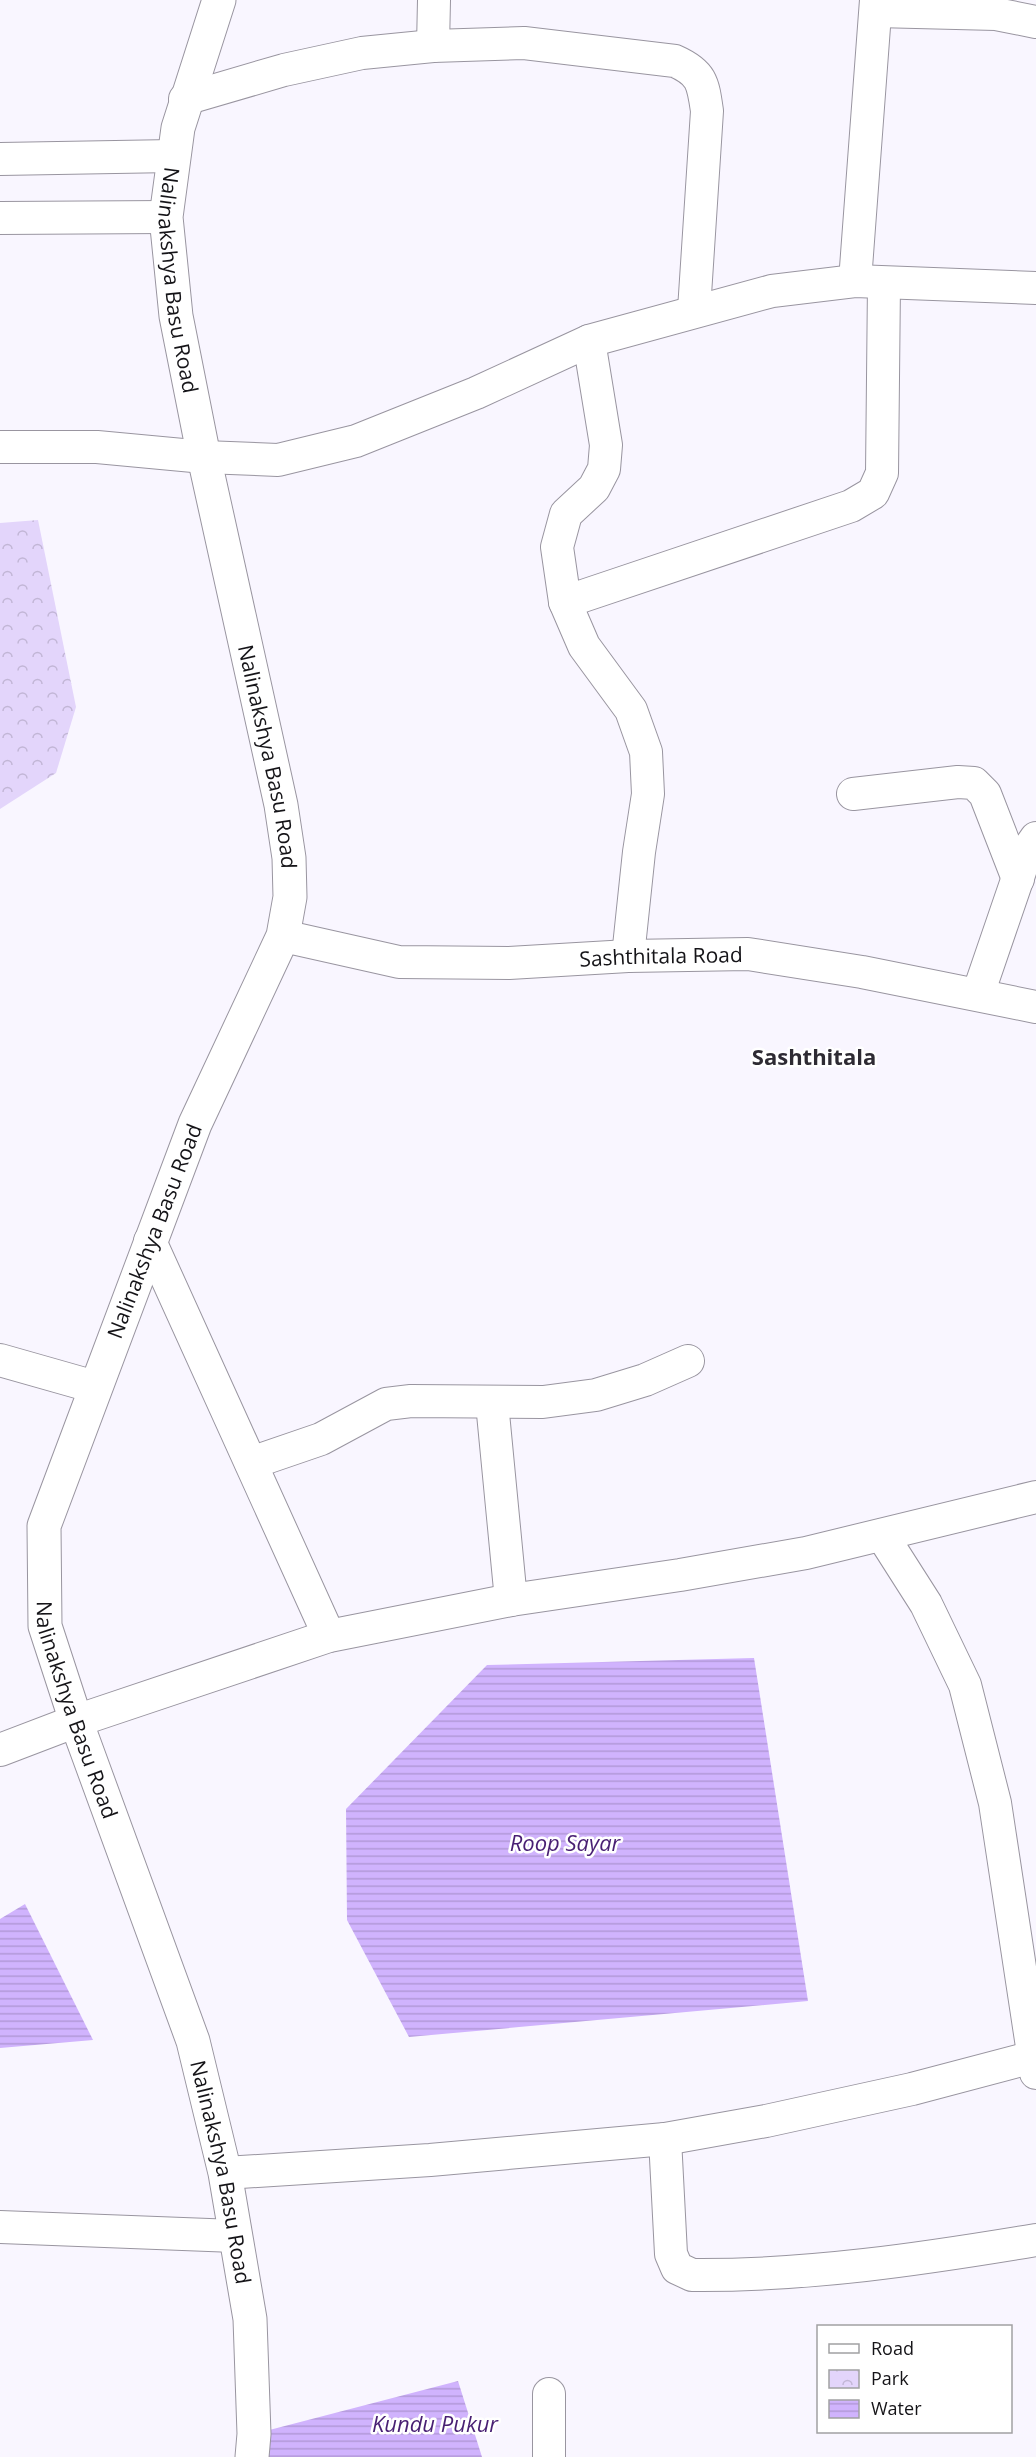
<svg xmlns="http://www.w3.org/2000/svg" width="1036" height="2457" font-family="'Open Sans',sans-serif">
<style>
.park{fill:url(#park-crowns)}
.water{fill:url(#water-rules)}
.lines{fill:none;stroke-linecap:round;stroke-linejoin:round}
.minor-casing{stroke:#9995a0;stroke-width:34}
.tertiary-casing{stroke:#9995a0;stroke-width:35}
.minor{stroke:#fff;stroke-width:32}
.tertiary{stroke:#fff;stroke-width:33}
.labels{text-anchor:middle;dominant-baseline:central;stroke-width:5;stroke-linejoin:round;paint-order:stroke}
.street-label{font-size:21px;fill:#151418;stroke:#fff}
.neighbourhood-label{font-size:22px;font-weight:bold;fill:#2e2b33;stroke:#fff}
.water-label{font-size:22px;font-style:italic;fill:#481f73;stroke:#fff}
</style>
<defs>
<pattern id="park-crowns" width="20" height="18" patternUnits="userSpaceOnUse" patternTransform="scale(1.5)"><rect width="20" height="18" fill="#e3d5fb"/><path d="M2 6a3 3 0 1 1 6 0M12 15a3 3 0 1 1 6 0" fill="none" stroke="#c2b6d6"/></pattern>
<pattern id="water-rules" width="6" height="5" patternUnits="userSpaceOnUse" patternTransform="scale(1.5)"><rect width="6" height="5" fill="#d0b3fd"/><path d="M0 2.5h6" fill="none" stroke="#b299d8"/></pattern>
</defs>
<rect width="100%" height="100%" fill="#f9f6ff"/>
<path class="park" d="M38 520 76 707 56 773 0 809V523Z"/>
<path class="water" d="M754 1658 808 2001 409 2037 347 1920 346 1809 487 1665Z
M25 1904 93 2040 0 2048V1919Z
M458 2381 482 2457H252L254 2434Z"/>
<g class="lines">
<g class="minor-casing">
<g id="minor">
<path d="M876 11 996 14 1036 22"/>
<path d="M433 46 434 0"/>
<path d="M185 99 284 70 362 53 433 46 524 43 675 61C702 73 703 83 707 111L694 310"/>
<path d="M0 159 173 156"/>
<path d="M0 218 166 217"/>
<path d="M855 281 876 0"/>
<path d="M589 341 606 445 604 469 594 488 566 514 557 547 565 602 584 646 631 710 646 752 648 794 639 852 628 956"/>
<path d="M0 447H97L204 457 278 460 356 441 476 393 589 341 772 291 855 281 1036 288"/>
<path d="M565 602 851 506 873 493 882 473 884 283"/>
<path d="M853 794 958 782 974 783 985 794 1018 879"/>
<path id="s1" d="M283 936 399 962 509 963 628 956 748 954 862 972 1036 1007"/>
<path d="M978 994 1027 851 1036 838"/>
<path d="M150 1241 329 1636"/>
<path d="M0 1360 95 1387"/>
<path d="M492 1403 511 1600"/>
<path d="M251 1463 321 1439 386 1404 411 1401 543 1402 596 1395 645 1380 688 1361"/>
<path d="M882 1535 926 1604 965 1685 995 1803 1036 2073"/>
<path d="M0 1750 76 1721 329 1636 511 1600 680 1575 806 1553 1036 1497"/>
<path d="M665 2139 671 2254 677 2268 692 2275C808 2276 922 2259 1036 2240"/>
<path d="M225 2173 430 2160 665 2139 766 2121 912 2089 1033 2057"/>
<path d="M0 2227 235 2236"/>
<path d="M549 2457V2394"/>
</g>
</g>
<g class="tertiary-casing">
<g id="tertiary">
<path id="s2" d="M219 0 178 128 166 217 176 316 204 457 281 805 289 858 290 897 283 936 195 1124 44 1526 45 1626 76 1721 193 2041 225 2173 250 2319 254 2434 252 2457"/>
</g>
</g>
<use href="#minor" class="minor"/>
<use href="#tertiary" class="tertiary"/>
</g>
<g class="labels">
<g class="street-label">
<text stroke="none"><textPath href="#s2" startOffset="288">Nalinakshya Basu Road</textPath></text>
<text stroke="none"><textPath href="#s2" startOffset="774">Nalinakshya Basu Road</textPath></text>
<text stroke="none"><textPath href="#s1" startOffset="381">Sashthitala Road</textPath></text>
<text transform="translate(154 1231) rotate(-69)">Nalinakshya Basu Road</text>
<text stroke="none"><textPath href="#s2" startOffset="1782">Nalinakshya Basu Road</textPath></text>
<text stroke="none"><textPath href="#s2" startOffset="2268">Nalinakshya Basu Road</textPath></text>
</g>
<g class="neighbourhood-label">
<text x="814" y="1056">Sashthitala</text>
</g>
<g class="water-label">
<text x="565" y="1842">Roop Sayar</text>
<text x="435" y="2423">Kundu Pukur</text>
</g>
</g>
<rect x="817" y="2325" width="195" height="108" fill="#ffffff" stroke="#a1a1a3" stroke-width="1.5"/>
<rect x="829" y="2344" width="30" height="9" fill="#ffffff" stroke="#a1a1a3" stroke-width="1.5"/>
<text x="871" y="2355" font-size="18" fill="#151418">Road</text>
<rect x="829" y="2370" width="30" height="18" fill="url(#park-crowns)" stroke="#a1a1a3" stroke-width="1.5"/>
<text x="871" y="2385" font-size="18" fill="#151418">Park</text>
<rect x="829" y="2400" width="30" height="18" fill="url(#water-rules)" stroke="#a1a1a3" stroke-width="1.5"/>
<text x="871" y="2415" font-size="18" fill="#151418">Water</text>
</svg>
